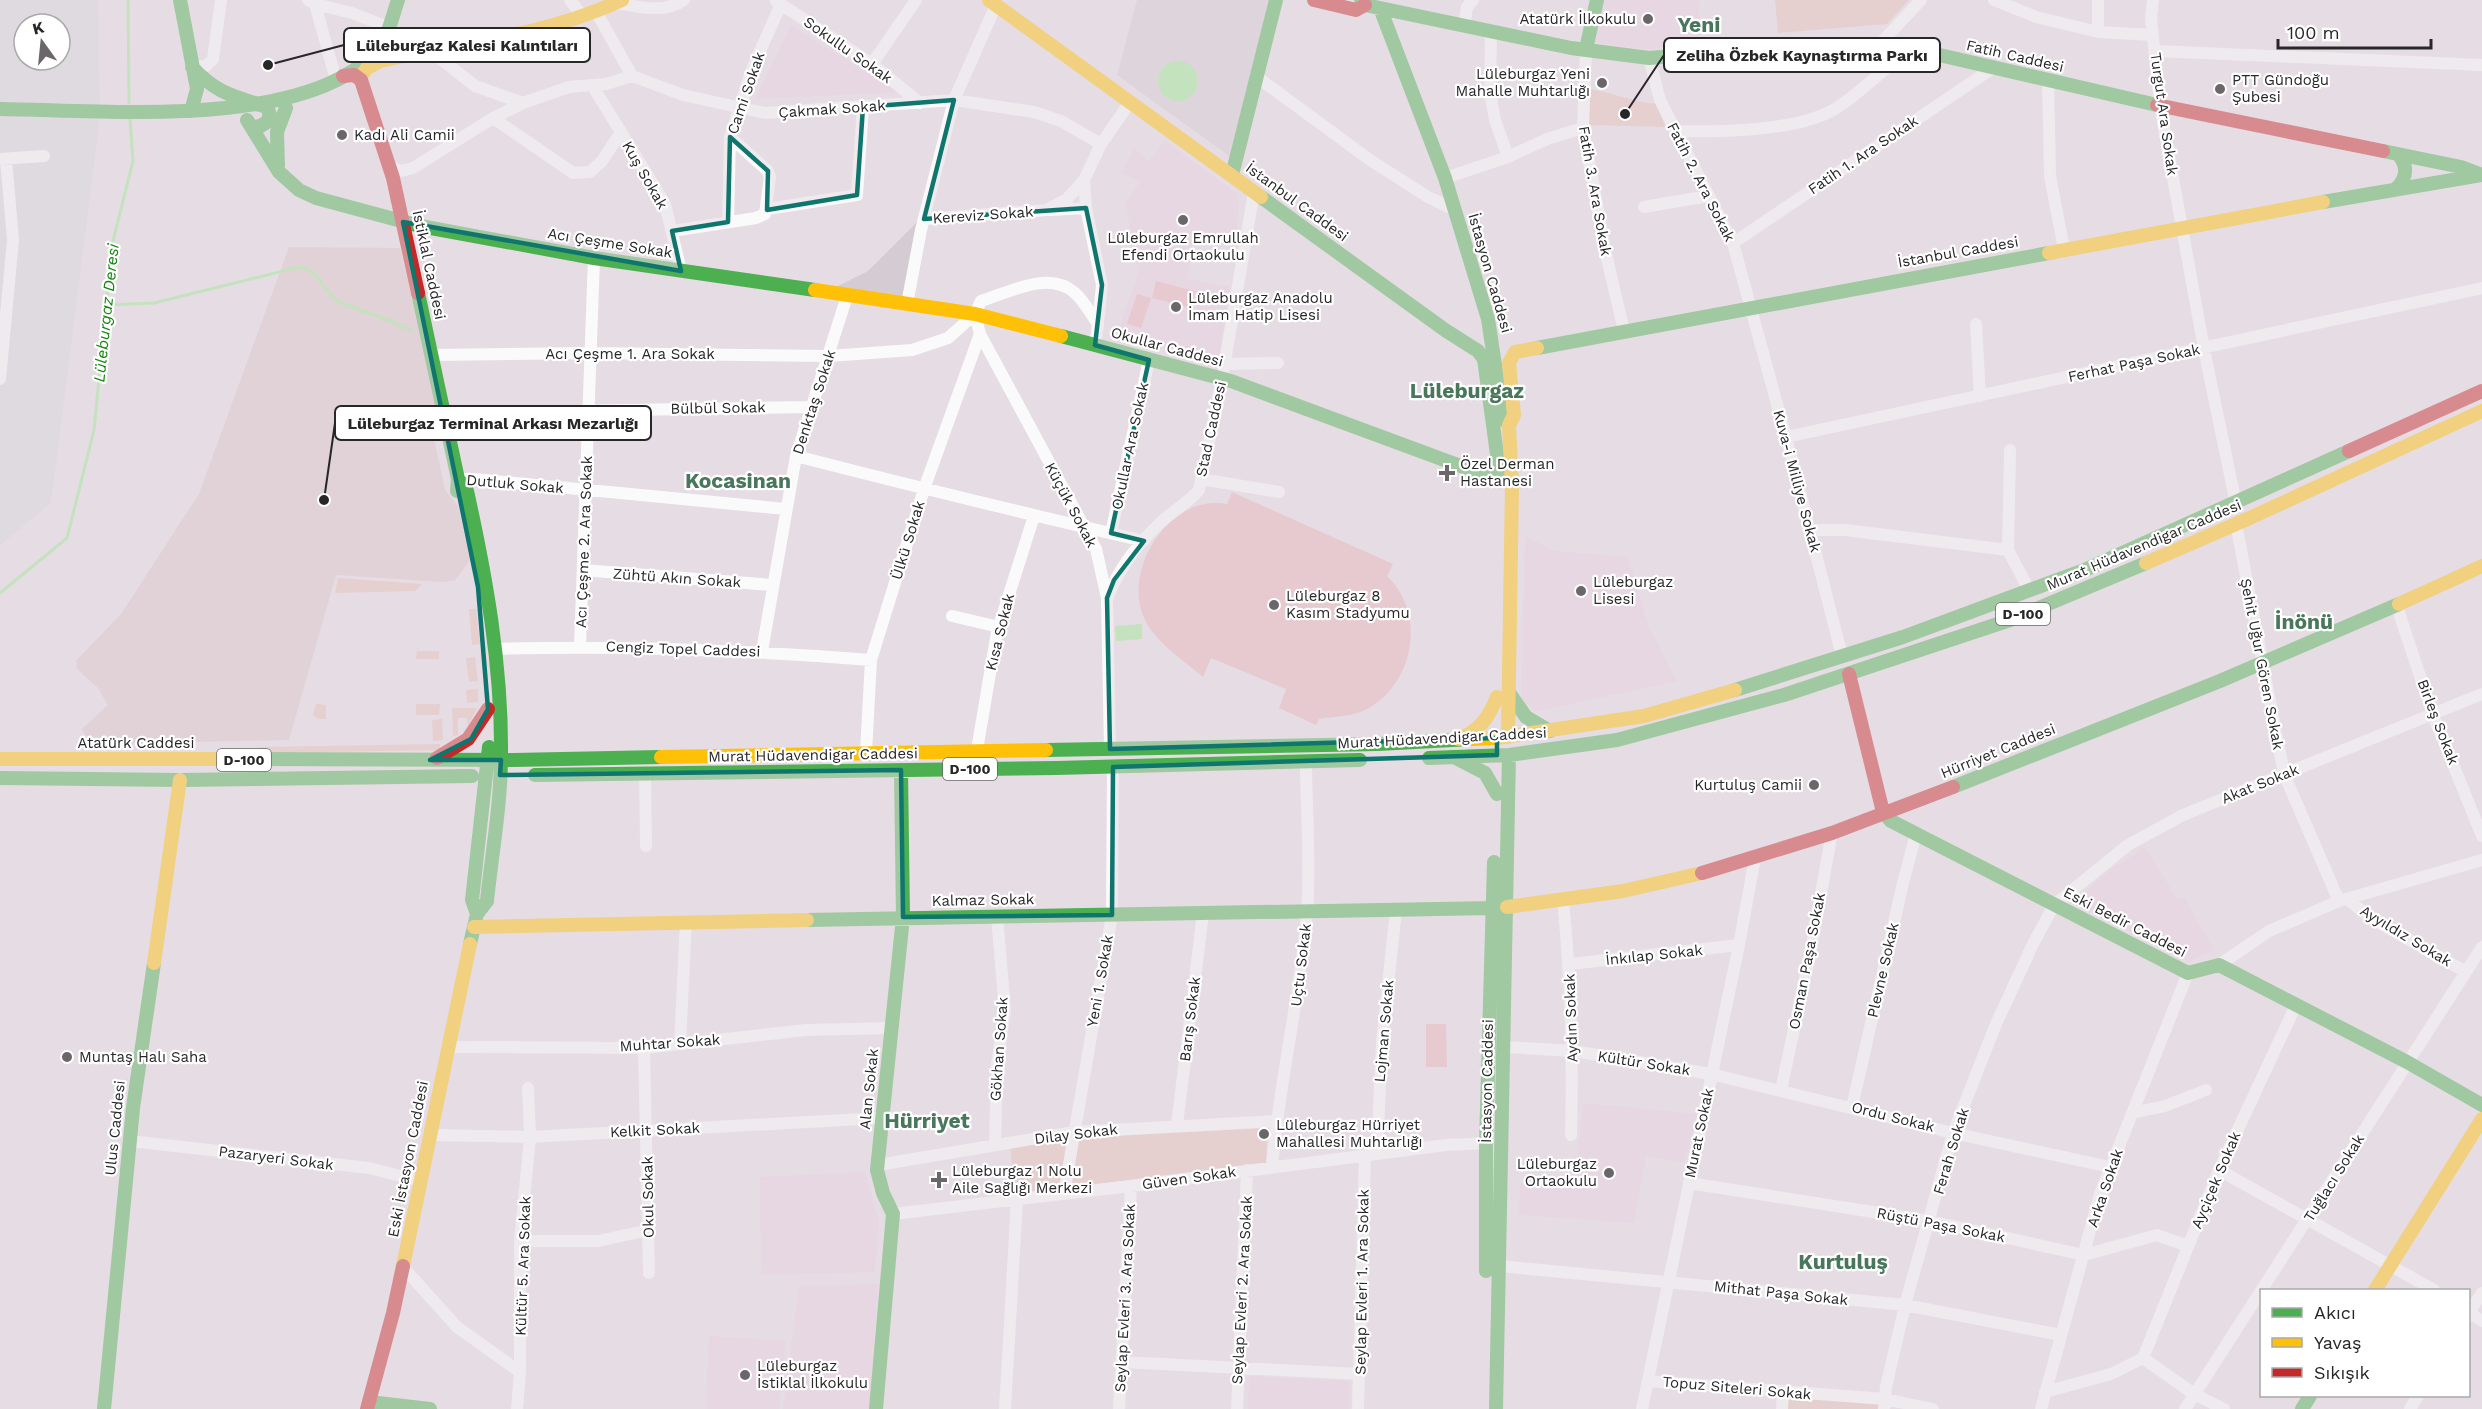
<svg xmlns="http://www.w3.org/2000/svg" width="2482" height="1409" font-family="'Work Sans',sans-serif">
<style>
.industrial{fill:#d8d8db;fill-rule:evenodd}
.education{fill:#e9d0e3}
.green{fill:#e4bfb7}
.cemetery{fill:#dcc5c7}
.pitch{fill:#e8b3b5}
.plaza{fill:#d5ccd3}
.water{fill:#9be98e}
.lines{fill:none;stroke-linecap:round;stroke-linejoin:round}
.stream{stroke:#9be98e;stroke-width:3}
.street{stroke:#fbfafb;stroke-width:12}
.fast{stroke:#4caf50;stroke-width:14}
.slow{stroke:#ffc107;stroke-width:14}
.jam{stroke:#c62828;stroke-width:14}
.marked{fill:none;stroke:#0f766e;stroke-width:4.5;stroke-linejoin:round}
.poi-dot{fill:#6a6669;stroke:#fff;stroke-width:2}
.labels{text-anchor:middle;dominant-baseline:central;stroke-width:4.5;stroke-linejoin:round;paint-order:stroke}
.shield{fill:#fff;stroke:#686868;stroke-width:1.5}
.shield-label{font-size:14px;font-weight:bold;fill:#272727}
.poi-label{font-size:15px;fill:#272727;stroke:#fff;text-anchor:start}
.street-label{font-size:15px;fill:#272727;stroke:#fff}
.water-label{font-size:16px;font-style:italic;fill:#14880d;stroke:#fff}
.district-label{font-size:21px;font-weight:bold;fill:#48775c;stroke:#fff}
.leader{fill:none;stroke:#272727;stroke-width:2}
.callout-dot{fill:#272727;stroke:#fff;stroke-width:2}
.callout{fill:#fff;stroke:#272727;stroke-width:2}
.callout-label{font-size:16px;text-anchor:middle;font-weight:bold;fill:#272727}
</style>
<rect width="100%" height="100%" fill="#e6dce4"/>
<path class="industrial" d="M0 0H98L100 118 51 503 0 545ZM24 24H60V60H24Z"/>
<path class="education" d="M1601 0H1699L1700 39 1649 50 1592 42Z
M791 25 898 92 755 99Z
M1164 140 1239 195 1237 242 1195 237 1192 245 1188 279 1230 287 1217 370 1119 328 1139 272 1125 203 1140 182 1122 173 1134 148 1149 162Z
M1525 536 1555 551 1628 557 1648 625 1677 681 1538 711 1521 700Z
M2145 847 2178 900 2184 897 2214 950 2189 962 2077 904 2078 898 2108 872Z
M1583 1103 1698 1114 1684 1162 1646 1156 1634 1223 1519 1215 1520 1184 1574 1187Z
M865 1172 879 1221 875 1272 761 1275 760 1177Z
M878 1284 870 1409H783L799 1286Z
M709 1336 786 1341 779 1409H706Z
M1249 1376 1350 1381 1349 1409H1248Z"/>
<path class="green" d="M1775 0H1909L1887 24 1778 33Z
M1589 89C1613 93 1634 102 1657 104L1665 127 1589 125Z
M338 578 422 584 415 591 335 593Z
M469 609H476L480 644 472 645Z
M417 651H439V659H416Z
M475 657 478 681 469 682 466 658Z
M478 689V702L467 703 466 690Z
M316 704 326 705V719H318L313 715Z
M416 704H440L439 715H416Z
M452 708H477L468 726 467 718H458V735L453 736Z
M442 719 443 740 433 741 432 720Z
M440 744V750L259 753V747Z
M1267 1128 1266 1163 1072 1187 1078 1138Z
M1068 1138 1060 1187 1013 1194 1011 1147Z
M1786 1396 1879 1402 1878 1409H1786Z"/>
<path class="cemetery" d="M289 247 400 248 438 412 430 420 445 490 458 506 470 560 455 580 443 582 336 575 289 740 91 744 82 729 108 705 98 688 77 669 76 661 121 614 199 494Z"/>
<path class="pitch" d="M1156 281 1195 291 1191 308 1152 298Z
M1137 294 1151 298 1141 328 1127 324Z
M1232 492 1393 564 1387 576C1426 613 1415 681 1369 708 1353 717 1336 716 1319 719L1316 725 1279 708 1286 689 1211 658 1203 677C1183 660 1155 642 1144 618 1122 569 1170 493 1227 504Z
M1426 1024H1446L1447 1067H1426Z"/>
<path class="plaza" d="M1137 0H1273L1229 156 1117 75Z
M918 221 905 297 836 287 868 271Z"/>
<path class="water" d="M1158 81a20 20 0 1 1 40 0a20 20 0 1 1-40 0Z
M1142 624V639L1116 641 1115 626Z"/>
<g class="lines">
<path class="stream" d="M128 0 129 103
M106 305 154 303 299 267C319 269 323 290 338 302L391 321 412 331
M0 593 67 538 94 430 112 245 133 161 130 119"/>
<path class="street" d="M308 0 315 4 336 80
M570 0 583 17
M1994 0 2036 17 2098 32 2153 35
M2153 0 2151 18 2160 106 2204 349 2236 504
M776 1 872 64 920 103
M616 3C638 7 665 14 684 0
M315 4 352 13 388 27
M597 13 632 76 683 95 765 113 954 100 1034 112 1061 121 1101 144
M1464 26 1467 7 1473 0
M1491 31 1490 93 1495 120 1508 157
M2098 32V0
M1878 46 1921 0
M1586 49 1583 128 1606 254 1624 331
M2155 51 2482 65
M432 52 475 86 523 103
M1649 58 1660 100 1733 243 1786 437 1842 656
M872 64 916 0
M192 67 206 66 213 59 221 0
M1257 77 1370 160 1428 197 1455 210
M2048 80 2050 176 2064 249
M592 85 665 204 681 271
M493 118 573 173 590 172 602 161 621 132
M1675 131C1719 132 1801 132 1838 107 1863 90 1886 68 1909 48
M0 159 44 156
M390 167 401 171 413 168 493 118 523 103 569 87 606 84 632 76
M1445 178 1508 157 1547 139 1583 128
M1084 180 1086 208 1102 285 1098 324
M1644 207 1708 196
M767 209 857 195 863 107
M1050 210 1086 208
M924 219 1046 210 1067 199 1084 180 1101 144 1130 102
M728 222 730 137 752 69 781 4
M672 231 756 218 765 214 770 177 768 171 730 137
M1733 243 1993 68
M907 304 921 230 954 100 996 5
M975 314 980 334 1096 549 1107 598 1110 749
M1976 324 1980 396
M431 355 592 353 829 356 912 350 948 338 975 314 981 301C1010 292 1049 270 1075 293 1084 301 1091 314 1098 324L1095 345
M1225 364 1278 363
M0 379 13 240 6 159
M442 413 813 407
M1786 437 2482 288
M796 456C912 486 1028 514 1144 541
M458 479H474L786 509
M1201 479 1279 492
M2236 524 2284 774 2339 901
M1810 530H1845L2008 550
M1111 533 1149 360
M2008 550 2010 450
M2008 550 2029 590
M583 570 772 585
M1108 597C1117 572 1136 546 1156 527 1169 513 1186 505 1199 490L1222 379 1254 192
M2397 607 2433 715 2482 836
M952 616 999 627
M580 646 594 258
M494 649C620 645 745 650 871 660
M762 651 796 456 847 296
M977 750 997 632 1034 516
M866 752 871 660 924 489 980 334
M645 773 646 846
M2347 899 2374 920 2466 972
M1563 901C1571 979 1573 1056 1571 1135
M1570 964 1739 945
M2219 965 2269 931 2339 901 2482 860
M680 1044 686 922
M447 1047 644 1048 806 1030 892 1028
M1505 1047 1573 1051 1711 1074 1953 1133 2110 1167
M644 1048 649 1273
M1781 1090 1811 950 1832 832
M1852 1107 1903 883 1916 834
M2132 1113 2165 1106 2206 1090
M1177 1125 1203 913
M429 1135 530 1137 881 1118
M130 1141 369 1168 420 1181
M995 1145 997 1064 1005 1011 997 916
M1377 1153 1382 1041 1396 910
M878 1165 1074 1132 1276 1121
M1272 1167C1279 1082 1300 998 1307 913 1311 863 1306 811 1306 761
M2219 1170 2434 1290
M1689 1183 1930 1221 2084 1255 2157 1235 2188 1246
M1064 1193 1112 915 1113 767
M893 1214 1131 1186 1446 1145 1486 1143
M520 1241H598L649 1230
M1499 1266 1905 1305 2061 1335
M403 1267 457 1327 520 1372
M2468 1312 2482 1321
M2468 1314 2482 1293
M2143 1358 2219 1170 2296 1005
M1121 1362 1360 1374
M1648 1381 1885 1399 1933 1409
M2045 1392 2111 1374 2143 1358 2194 1394 2224 1409
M517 1409 520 1372V1241L530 1137 528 1088
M1005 1409 1017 1199
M1119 1409 1131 1186
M1237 1409 1247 1170
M1358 1409 1365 1155
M1642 1409 1739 945 1755 858
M1782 1409 1783 1392
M1884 1409 1886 1387 1905 1305 1953 1133 1996 1024 2033 944 2054 905 2128 845 2183 815 2482 694
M2041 1409 2100 1194 2188 973
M2185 1409 2482 947
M2410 1409 2418 1396"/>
<path class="fast" d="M180 0 197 89 191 111
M1361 0 1365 5 1571 48 1649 58 1813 45 1859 44 1909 48 2157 105
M1380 8 1445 178 1488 319 1503 418 1509 425
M1586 49 1597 0
M192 67C217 94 233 96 267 107L270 115 267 122 259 127 252 126
M0 109C101 110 299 130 374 54 388 40 392 17 398 0
M247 120 279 172
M2383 151 2461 167 2482 175
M278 166 277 132 286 108
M279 172 299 190 316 198 420 226 594 258 815 290
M1232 175 1276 0
M2397 188C2407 177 2408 167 2399 155
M1261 197 1445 330 1478 351 1484 359 1500 476
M2323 202 2482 175
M418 293 458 479 457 491
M1061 336 1231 381 1501 481
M1537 348 2049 253
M458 479 467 491C486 577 502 666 501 755 501 804 492 852 487 901L477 914 470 944
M1735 690 1903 637 2087 569 2349 451
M1510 694 1526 717 1550 731
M1046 750 1378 744 1471 739
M1454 757 1485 773 1497 794
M1429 758 1509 755 1617 740 1784 695 2010 620 2146 563
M244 759 513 760 661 757
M535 775 1056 768 1360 760
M0 778 180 780 472 776
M1953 787 2220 681 2399 604
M1883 812 1891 821 2188 973 2219 965 2407 1062 2482 1105
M477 914 472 900 489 747
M807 920 1493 908
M1486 1271V1143L1494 862
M369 1402 430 1409
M104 1409 133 1108 154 963
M876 1409 893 1214 883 1193 877 1170 903 917 901 770
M1496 1409 1509 755
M2302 1409 2310 1396"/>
<path class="slow" d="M989 0 1261 197
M362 75 367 68 380 61C462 43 545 36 622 0
M2049 253 2323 202
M815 290 975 314 1061 336
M2146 563 2252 517 2482 411
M2399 604 2482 566
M1508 737 1512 485 1509 425 1514 415 1509 363 1515 352 1537 348
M1458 739C1479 732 1489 717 1497 697
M1471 739 1497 738 1644 716 1735 690
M661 757 1046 750
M0 759H244
M1507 907 1623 891 1702 873
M474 927 807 920
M154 963 180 780
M403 1266 470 944
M2375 1290 2482 1119"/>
<path class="jam" d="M1314 0 1356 10 1365 5
M343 76 354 75 361 80 393 178 418 293
M2157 105 2383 151
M2349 451 2482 391
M1849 674 1883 812
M437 758 468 739 488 709
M1702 873 1832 833 1953 787
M367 1409 393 1313 403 1266"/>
</g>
<path d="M0 0H2482V1409H0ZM954 100 924 219 1086 208 1102 285 1095 345 1149 360 1111 533 1144 541 1114 580 1107 598 1110 749 1497 738V755L1113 767 1112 915 903 917 901 770 500 775 501 760H430L471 739 488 709 478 587 403 222 681 271 672 231 728 222 730 137 768 171 767 210 857 195 863 107Z" fill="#e6dce4" fill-opacity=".55" fill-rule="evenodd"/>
<path class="marked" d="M954 100 924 219 1086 208 1102 285 1095 345 1149 360 1111 533 1144 541 1114 580 1107 598 1110 749 1497 738V755L1113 767 1112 915 903 917 901 770 500 775 501 760H430L471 739 488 709 478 587 403 222 681 271 672 231 728 222 730 137 768 171 767 210 857 195 863 107Z"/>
<g class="poi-dot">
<circle cx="1648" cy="19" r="6"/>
<circle cx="1602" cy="83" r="6"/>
<circle cx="2220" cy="89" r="6"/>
<circle cx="342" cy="135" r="6"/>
<circle cx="1183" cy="220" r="6"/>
<circle cx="1176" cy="307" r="6"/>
<path d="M1444 464h6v6h6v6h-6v6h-6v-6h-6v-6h6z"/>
<circle cx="1581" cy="591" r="6"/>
<circle cx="1274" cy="605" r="6"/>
<circle cx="1814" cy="785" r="6"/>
<circle cx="67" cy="1057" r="6"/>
<circle cx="1264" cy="1134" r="6"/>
<circle cx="1609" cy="1173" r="6"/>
<path d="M936 1171h6v6h6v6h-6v6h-6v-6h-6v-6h6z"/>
<circle cx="745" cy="1375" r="6"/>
</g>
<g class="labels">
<g class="shield">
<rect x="1996" y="603" width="54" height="22" rx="4.5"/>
<rect x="217" y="749" width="54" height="22" rx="4.5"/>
<rect x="943" y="758" width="54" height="22" rx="4.5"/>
</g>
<g class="shield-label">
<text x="2023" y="614">D-100</text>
<text x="244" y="760">D-100</text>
<text x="970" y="769">D-100</text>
</g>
<g class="poi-label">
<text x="1636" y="19" text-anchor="end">Atatürk İlkokulu</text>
<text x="1590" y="74" text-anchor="end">Lüleburgaz Yeni<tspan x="1590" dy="17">Mahalle Muhtarlığı</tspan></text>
<text x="2232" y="80">PTT Gündoğu<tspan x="2232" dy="17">Şubesi</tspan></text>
<text x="354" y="135">Kadı Ali Camii</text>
<text x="1183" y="238" text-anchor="middle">Lüleburgaz Emrullah<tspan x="1183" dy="17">Efendi Ortaokulu</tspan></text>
<text x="1188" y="298">Lüleburgaz Anadolu<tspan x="1188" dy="17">İmam Hatip Lisesi</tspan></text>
<text x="1460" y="464">Özel Derman<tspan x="1460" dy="17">Hastanesi</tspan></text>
<text x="1593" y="582">Lüleburgaz<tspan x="1593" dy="17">Lisesi</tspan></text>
<text x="1286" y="596">Lüleburgaz 8<tspan x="1286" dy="17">Kasım Stadyumu</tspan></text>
<text x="1802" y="785" text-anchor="end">Kurtuluş Camii</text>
<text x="79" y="1057">Muntaş Halı Saha</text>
<text x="1276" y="1125">Lüleburgaz Hürriyet<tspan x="1276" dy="17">Mahallesi Muhtarlığı</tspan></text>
<text x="1597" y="1164" text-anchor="end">Lüleburgaz<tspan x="1597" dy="17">Ortaokulu</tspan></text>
<text x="952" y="1171">Lüleburgaz 1 Nolu<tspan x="952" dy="17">Aile Sağlığı Merkezi</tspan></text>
<text x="757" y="1366">Lüleburgaz<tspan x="757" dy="17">İstiklal İlkokulu</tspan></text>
</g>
<g class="street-label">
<text transform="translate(848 50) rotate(35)">Sokullu Sokak</text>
<text transform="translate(2015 56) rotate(13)">Fatih Caddesi</text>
<text transform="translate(746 93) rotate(-71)">Cami Sokak</text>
<text transform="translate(832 109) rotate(-4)">Çakmak Sokak</text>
<text transform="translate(2164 114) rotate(82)">Turgut Ara Sokak</text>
<text transform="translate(1863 155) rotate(-34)">Fatih 1. Ara Sokak</text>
<text transform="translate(645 175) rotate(60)">Kuş Sokak</text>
<text transform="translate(1701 182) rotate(63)">Fatih 2. Ara Sokak</text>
<text transform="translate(1595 191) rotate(80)">Fatih 3. Ara Sokak</text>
<text transform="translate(1297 202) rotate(36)">İstanbul Caddesi</text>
<text transform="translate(983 215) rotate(-4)">Kereviz Sokak</text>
<text transform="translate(610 243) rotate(9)">Acı Çeşme Sokak</text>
<text transform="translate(1958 252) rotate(-10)">İstanbul Caddesi</text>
<text transform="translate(429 265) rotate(78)">İstiklal Caddesi</text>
<text transform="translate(1490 273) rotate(74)">İstasyon Caddesi</text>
<text transform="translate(1167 347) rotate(15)">Okullar Caddesi</text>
<text x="630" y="354">Acı Çeşme 1. Ara Sokak</text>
<text transform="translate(2134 363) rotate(-12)">Ferhat Paşa Sokak</text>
<text transform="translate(814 402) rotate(-72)">Denktaş Sokak</text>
<text transform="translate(718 408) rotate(-1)">Bülbül Sokak</text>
<text transform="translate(1211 429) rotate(-78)">Stad Caddesi</text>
<text transform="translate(1130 446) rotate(-78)">Okullar Ara Sokak</text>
<text transform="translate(1797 481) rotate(75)">Kuva-i Milliye Sokak</text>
<text transform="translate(515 484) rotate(5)">Dutluk Sokak</text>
<text transform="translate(1071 505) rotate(62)">Küçük Sokak</text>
<text transform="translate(908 540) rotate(-73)">Ülkü Sokak</text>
<text transform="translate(584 542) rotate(-88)">Acı Çeşme 2. Ara Sokak</text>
<text transform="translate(2144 545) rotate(-23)">Murat Hüdavendigar Caddesi</text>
<text transform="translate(677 578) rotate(4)">Zühtü Akın Sokak</text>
<text transform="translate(1000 632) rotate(-76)">Kısa Sokak</text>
<text transform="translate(683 649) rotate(2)">Cengiz Topel Caddesi</text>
<text transform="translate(2262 664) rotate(79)">Şehit Uğur Gören Sokak</text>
<text transform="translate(2438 722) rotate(69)">Birleş Sokak</text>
<text transform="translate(1442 738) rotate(-3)">Murat Hüdavendigar Caddesi</text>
<text x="136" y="743">Atatürk Caddesi</text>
<text transform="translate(1998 751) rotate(-22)">Hürriyet Caddesi</text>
<text transform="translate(813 755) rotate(-1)">Murat Hüdavendigar Caddesi</text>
<text transform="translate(2260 784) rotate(-22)">Akat Sokak</text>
<text transform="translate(983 900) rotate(-1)">Kalmaz Sokak</text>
<text transform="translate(2125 922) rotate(27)">Eski Bedir Caddesi</text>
<text transform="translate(2406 936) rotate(31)">Ayyıldız Sokak</text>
<text transform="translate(1654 955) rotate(-6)">İnkılap Sokak</text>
<text transform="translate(1807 961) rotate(-79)">Osman Paşa Sokak</text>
<text transform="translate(1301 965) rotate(-83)">Uçtu Sokak</text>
<text transform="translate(1883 970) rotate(-77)">Plevne Sokak</text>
<text transform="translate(1100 981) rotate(-80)">Yeni 1. Sokak</text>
<text transform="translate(1571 1018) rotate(-92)">Aydın Sokak</text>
<text transform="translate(1190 1019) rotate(-83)">Barış Sokak</text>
<text transform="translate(1384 1031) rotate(-85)">Lojman Sokak</text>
<text transform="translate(670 1043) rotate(-4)">Muhtar Sokak</text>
<text transform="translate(999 1049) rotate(-86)">Gökhan Sokak</text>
<text transform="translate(1644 1063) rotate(9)">Kültür Sokak</text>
<text transform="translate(1487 1081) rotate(-89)">İstasyon Caddesi</text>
<text transform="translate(869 1089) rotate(-84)">Alan Sokak</text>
<text transform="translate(1893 1117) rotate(14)">Ordu Sokak</text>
<text transform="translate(115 1128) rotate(-84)">Ulus Caddesi</text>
<text transform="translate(655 1130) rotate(-3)">Kelkit Sokak</text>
<text transform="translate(1699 1133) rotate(-78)">Murat Sokak</text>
<text transform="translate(1076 1134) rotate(-7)">Dilay Sokak</text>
<text transform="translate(1951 1151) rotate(-73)">Ferah Sokak</text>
<text transform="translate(276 1158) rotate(7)">Pazaryeri Sokak</text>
<text transform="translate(408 1159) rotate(-79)">Eski İstasyon Caddesi</text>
<text transform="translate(1189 1178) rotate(-8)">Güven Sokak</text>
<text transform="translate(2334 1178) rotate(-58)">Tuğlacı Sokak</text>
<text transform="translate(2216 1180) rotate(-67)">Ayçiçek Sokak</text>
<text transform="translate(2105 1188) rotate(-71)">Arka Sokak</text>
<text transform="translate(648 1197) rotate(-91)">Okul Sokak</text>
<text transform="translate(1941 1225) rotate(11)">Rüştü Paşa Sokak</text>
<text transform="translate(523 1266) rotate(-88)">Kültür 5. Ara Sokak</text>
<text transform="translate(1362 1282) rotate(-89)">Seylap Evleri 1. Ara Sokak</text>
<text transform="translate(1242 1290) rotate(-87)">Seylap Evleri 2. Ara Sokak</text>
<text transform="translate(1781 1293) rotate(6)">Mithat Paşa Sokak</text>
<text transform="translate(1125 1298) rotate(-87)">Seylap Evleri 3. Ara Sokak</text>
<text transform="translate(1737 1388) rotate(5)">Topuz Siteleri Sokak</text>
</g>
<g class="water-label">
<text transform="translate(106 313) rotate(-84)">Lüleburgaz Deresi</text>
</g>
<g class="district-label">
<text x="1699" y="24">Yeni</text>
<text x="1467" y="390">Lüleburgaz</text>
<text x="738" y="480">Kocasinan</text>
<text x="2304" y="621">İnönü</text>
<text x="927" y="1120">Hürriyet</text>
<text x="1843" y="1261">Kurtuluş</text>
</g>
</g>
<path class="leader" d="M268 65L344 45M1625 114L1664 55M324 500L335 423"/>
<g class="callout-dot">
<circle cx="268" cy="65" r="6"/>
<circle cx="1625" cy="114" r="6"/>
<circle cx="324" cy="500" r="6"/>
</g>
<g class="callout">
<rect x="344" y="28" width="246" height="34" rx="6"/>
<rect x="1664" y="38" width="276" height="34" rx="6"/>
<rect x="335" y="406" width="316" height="34" rx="6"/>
</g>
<g class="callout-label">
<text x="467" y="51">Lüleburgaz Kalesi Kalıntıları</text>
<text x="1802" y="61">Zeliha Özbek Kaynaştırma Parkı</text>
<text x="493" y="429">Lüleburgaz Terminal Arkası Mezarlığı</text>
</g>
<rect x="2260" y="1289" width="210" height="108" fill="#ffffff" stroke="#a9a9a9" stroke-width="1.5"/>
<rect x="2272" y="1308" width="30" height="9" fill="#4caf50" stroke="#a9a9a9" stroke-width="1.5"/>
<text x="2314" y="1319" font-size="18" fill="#272727">Akıcı</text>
<rect x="2272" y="1338" width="30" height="9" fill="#ffc107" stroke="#a9a9a9" stroke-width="1.5"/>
<text x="2314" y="1349" font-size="18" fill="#272727">Yavaş</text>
<rect x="2272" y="1368" width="30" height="9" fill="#c62828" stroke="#a9a9a9" stroke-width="1.5"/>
<text x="2314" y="1379" font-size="18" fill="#272727">Sıkışık</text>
<g transform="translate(42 42) rotate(345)"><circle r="28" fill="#ffffff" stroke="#a9a9a9" stroke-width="1.5"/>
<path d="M0-4.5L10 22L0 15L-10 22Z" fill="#6a6669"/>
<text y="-9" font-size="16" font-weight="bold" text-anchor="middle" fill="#272727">K</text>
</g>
<path d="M2278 39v9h153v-9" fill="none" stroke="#272727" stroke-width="3"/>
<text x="2287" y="39" font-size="18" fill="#272727" stroke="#ffffff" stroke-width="4.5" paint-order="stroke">100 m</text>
</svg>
